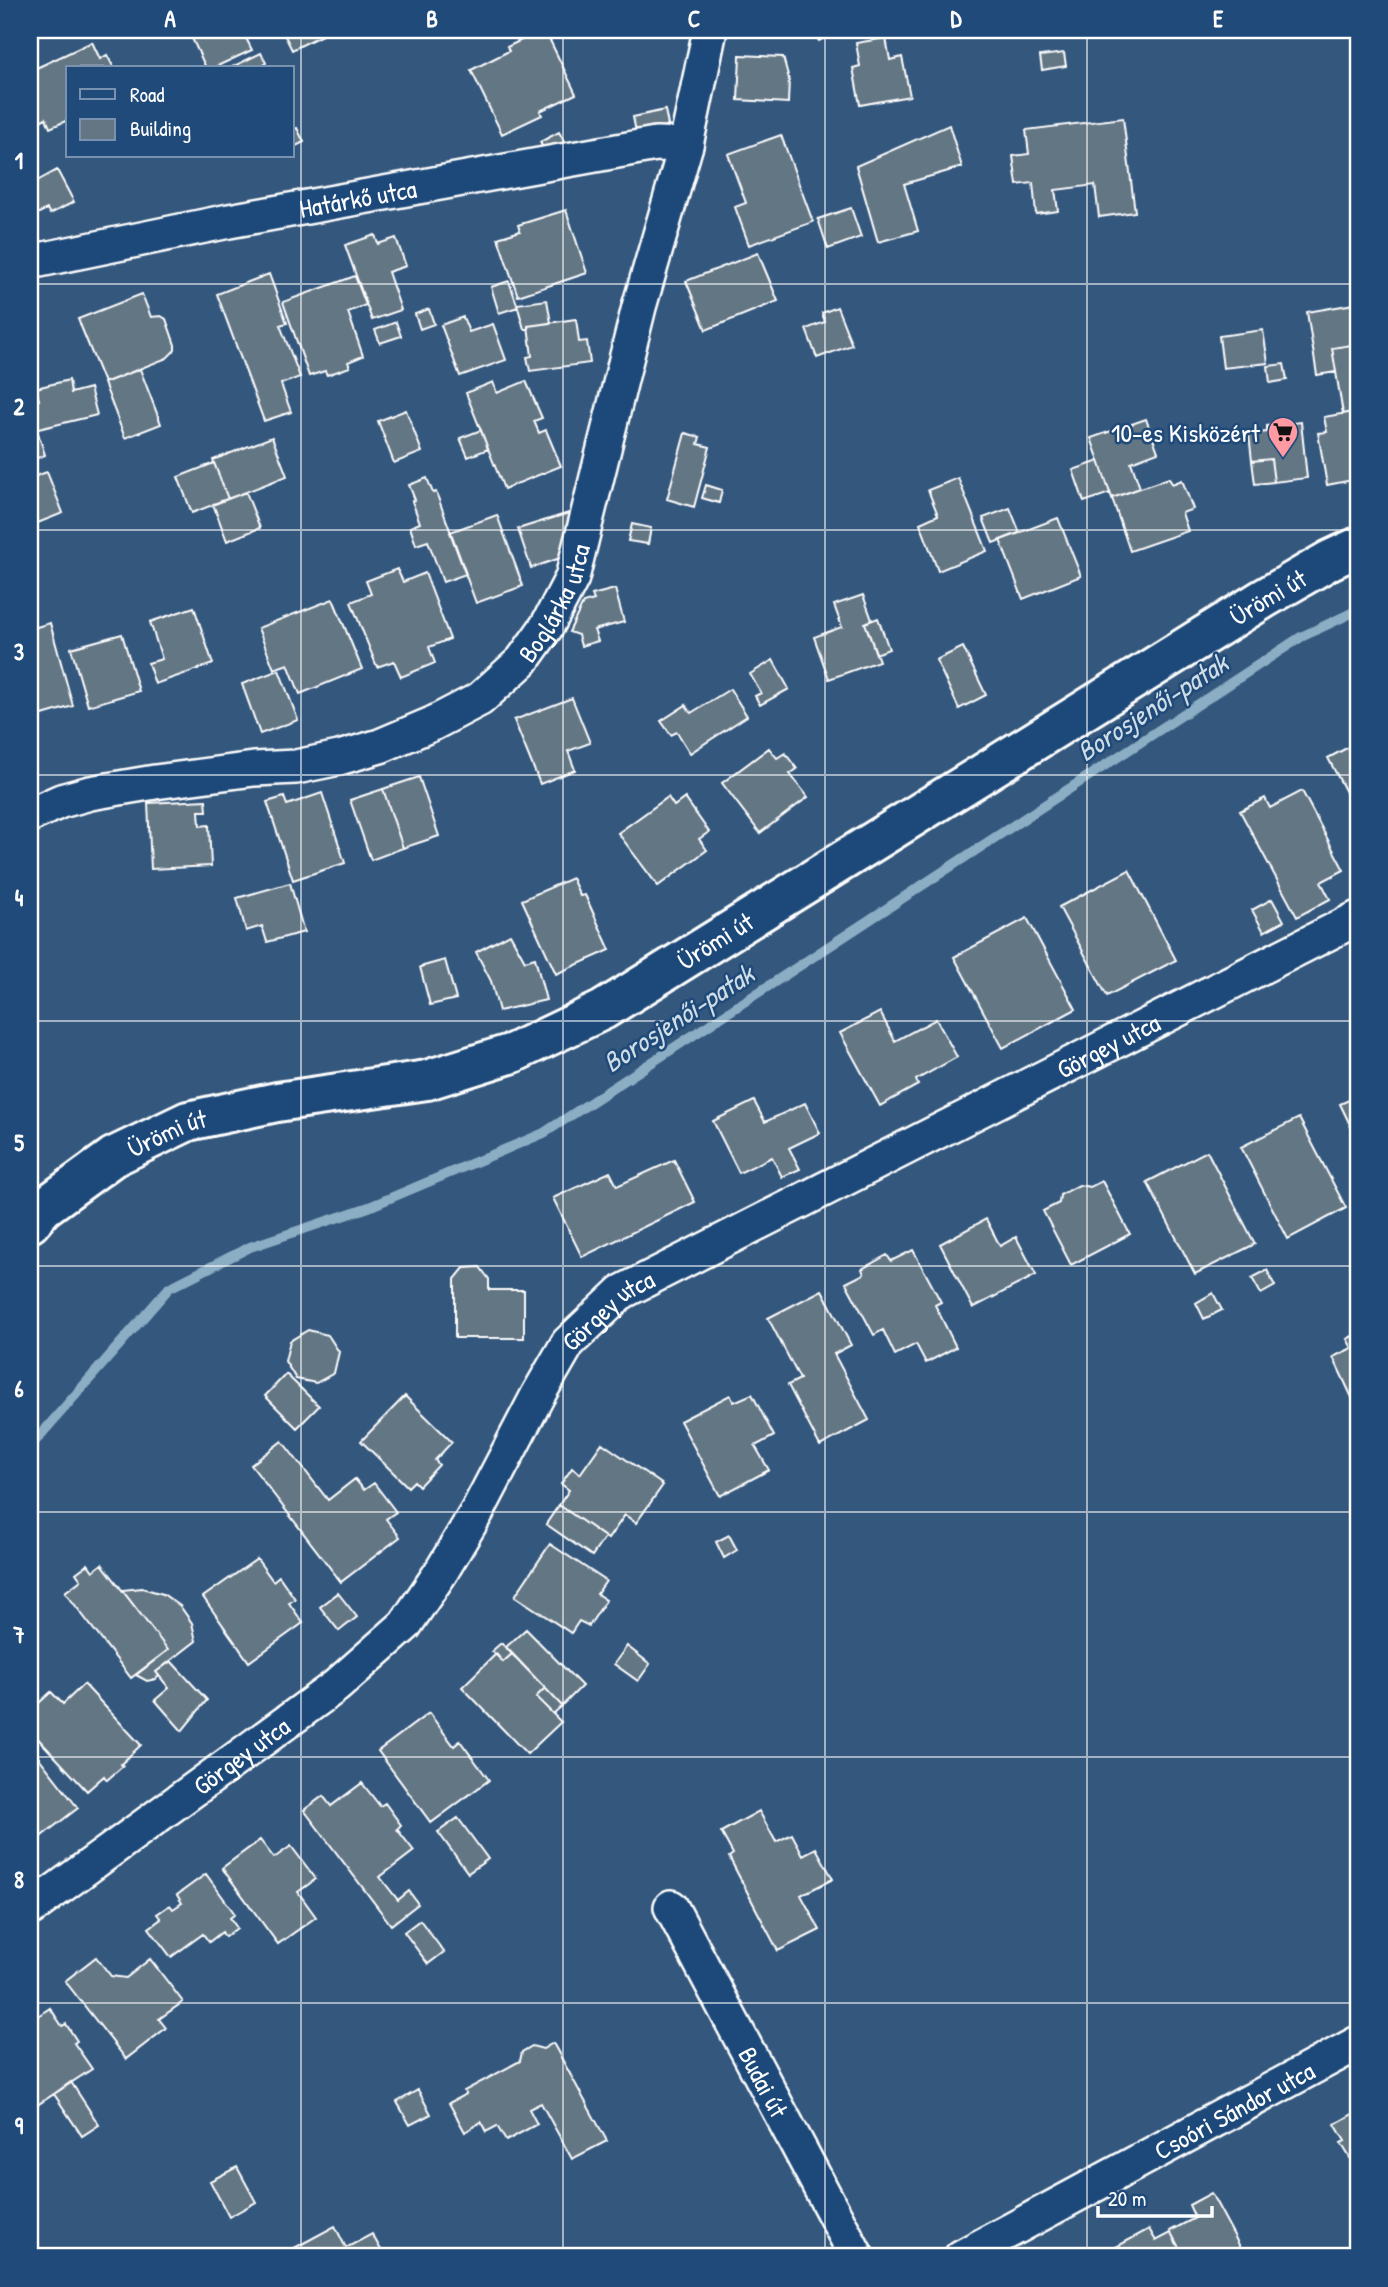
<svg xmlns="http://www.w3.org/2000/svg" width="1388" height="2287" font-family="'Patrick Hand',sans-serif">
<style>
.lines{fill:none;stroke-linecap:round;stroke-linejoin:round}
.stream{stroke:#8caec4;stroke-width:10}
.building{fill:#647684;stroke:#fff;stroke-width:2}
.minor-casing{stroke:#fff;stroke-width:38}
.secondary-casing{stroke:#fff;stroke-width:44}
.minor{stroke:#1f4a7a;stroke-width:33}
.secondary{stroke:#1f4a7a;stroke-width:38}
.grid{fill:none;stroke:#fff;stroke-width:2;stroke-opacity:0.55}
.labels{text-anchor:middle;dominant-baseline:central;stroke-width:5;stroke-linejoin:round;paint-order:stroke}
.street-label{font-size:26px;fill:#fff;stroke:#1f4a7a}
.poi-label{font-size:26px;fill:#fff;stroke:#1f4a7a;text-anchor:end}
.water-label{font-size:28px;font-style:italic;fill:#cfdde6;stroke:#1f4a7a}
.neatline{fill:none;stroke:#fff;stroke-width:2.5}
.grid-label{font-size:23px;text-anchor:middle;font-weight:bold;fill:#fff}
</style>
<rect width="100%" height="100%" fill="#34577d"/>
<filter id="ink" filterUnits="userSpaceOnUse"><feTurbulence type="fractalNoise" baseFrequency=".0143" numOctaves="2"/><feDisplacementMap in="SourceGraphic" scale="14" xChannelSelector="R" yChannelSelector="G"/><feConvolveMatrix kernelMatrix="1 2 1 2 8 2 1 2 1" color-interpolation-filters="sRGB"/></filter>
<g filter="url(#ink)">
<g class="lines">
<path class="stream" d="M30 1447 169 1288 250 1247 369 1207 544 1133 1301 637 1358 610"/>
</g>
<path class="building" d="M193 30H242L252 50 213 68H206L189 32Z
M282 30H332L292 50Z
M542 30H545L576 94 540 111 542 115 502 134 471 70 509 51 507 47Z
M803 30H839L819 41 813 32 806 36Z
M886 38 890 60 902 57 910 96 860 105 853 68 860 66 856 43Z
M92 42 100 59 107 55 114 68H68V120L50 128 46 118 30 126V71Z
M261 53 266 63 258 68H230Z
M1064 53 1066 66 1042 70 1040 56Z
M740 55 783 57 789 79 788 103 738 100Z
M665 110 669 130 637 137 633 117Z
M1123 118 1135 212 1099 217 1095 185 1055 190 1058 211 1036 214 1033 183 1017 185 1013 156 1029 154 1026 130Z
M949 125 962 167 904 184 918 231 878 242 856 166Z
M297 128 304 142 292 148V130Z
M559 132 565 143 546 154 540 142Z
M781 135 813 222 749 245 735 207 746 203 728 154Z
M57 170 74 202 50 214 47 209 33 216 30 210V185Z
M1358 182V224L1353 183Z
M851 208 861 237 828 249 818 219Z
M566 210 587 273 518 296 498 238 520 231 518 225Z
M375 235 378 244 396 238 406 266 388 272 401 310 372 320 345 245Z
M758 253 778 301 706 330 686 281Z
M269 274 287 323 280 325 300 377 281 384 291 412 264 421 217 294Z
M355 276 366 305 348 312 363 356 348 362 350 367 327 375 325 371 309 376 283 302Z
M509 281 518 307 499 313 491 287Z
M142 294 151 317 161 316 166 319 175 345V350L167 358 104 383 78 319Z
M547 300 551 323 528 326V329H524L517 304Z
M1354 304 1358 344 1332 348 1336 372 1317 375 1307 312Z
M837 307 852 345 817 358 806 329 825 322 822 313Z
M429 309 434 324 420 329 415 314Z
M463 317 469 332 493 324 506 360 460 376 441 325Z
M576 319 579 342 587 341 590 363 530 371 527 357 532 356 528 326Z
M396 322 401 336 380 343 375 330Z
M1263 330 1268 363 1223 368 1219 336Z
M1358 344V411L1343 414 1332 348Z
M1284 364 1287 380 1270 383 1268 366Z
M140 369 161 424 125 438 104 383Z
M69 380 71 393 90 388 97 415 30 431V402L39 400 36 388Z
M526 381 542 418 534 421 539 433 546 430 561 466 504 489 466 393 493 382 497 393Z
M406 410 422 452 394 463 378 421Z
M1358 411V479L1327 485 1318 433 1327 432 1324 417Z
M1146 419 1158 452 1131 462 1140 488 1112 498 1091 438Z
M1301 422 1307 478 1274 482 1271 459 1252 461 1249 434 1267 432V426Z
M481 430 488 449 468 457 460 438Z
M38 433 45 455 30 461V436Z
M685 433 700 437 698 444 710 447 694 507 667 499Z
M272 437 287 476 228 499 213 460Z
M1271 459 1274 482 1255 484 1252 461Z
M1099 461 1110 493 1084 502 1073 470Z
M214 463 228 499 192 513 178 477Z
M47 472 63 513 30 526V478Z
M427 478 433 493 436 492 466 574 443 582 428 541 416 545 410 527 420 523 412 501 415 500 409 485Z
M958 478 987 551 938 571 920 523 938 515 928 490Z
M1169 478 1172 484 1182 480 1193 509 1182 513 1188 531 1130 551 1112 498Z
M706 485 722 490 719 503 702 498Z
M246 492 260 528 227 541 213 504Z
M1010 508 1020 533 993 543 983 518Z
M572 512 563 557 531 568 518 529Z
M497 515 523 586 476 603 450 532Z
M1058 518 1081 576 1023 599 1000 540Z
M632 524 651 528 648 544 628 541Z
M397 569 403 582 425 573 450 639 429 647 435 663 401 677 394 661 377 667 351 602 371 594 366 581Z
M615 589 624 622 594 630 598 641 581 646 578 635 569 632 583 603 594 600 592 595Z
M863 595 872 620 865 623 879 661 829 679 814 637 842 627 834 605Z
M333 599 362 669 300 694 288 664 274 669 258 628Z
M194 607 213 664 155 684 148 663 162 659 150 622Z
M878 618 889 649 876 654 865 623Z
M50 623 73 706 39 716 30 685V629Z
M122 634 139 691 88 706 71 648Z
M963 647 986 695 959 709 936 660Z
M773 660 789 689 760 705 755 696 761 693 750 674Z
M279 670 298 720 260 734 242 684Z
M730 689 747 716 690 753 677 732 671 735 661 721 686 705 691 713Z
M572 698 590 743 568 751 575 770 540 784 514 720Z
M1358 742V815L1328 758Z
M769 748 777 758 785 753 797 769 790 774 808 797 760 833 722 783Z
M419 777 439 836 403 848 383 789Z
M383 789 403 848 371 860 350 800Z
M1302 791 1344 870 1321 882 1330 899 1297 917 1240 811 1265 798 1270 808Z
M322 793 345 863 293 880 267 802 284 797 287 805Z
M668 797 674 806 685 798 709 832 699 839 707 850 658 886 618 833Z
M206 800 207 811H199L200 826 209 825 211 866 151 869 148 803Z
M1129 870 1176 960 1107 996 1059 907Z
M572 878 580 896 585 895 610 950 556 974 522 900Z
M290 883 304 932 267 942 262 926 246 931 237 898Z
M1272 899 1284 921 1264 932 1252 910Z
M1027 918 1076 1009 1003 1048 954 957Z
M510 934 525 961 535 958 546 1000 499 1011 491 981 476 952Z
M445 960 456 999 430 1005 420 967Z
M880 1012 895 1041 936 1019 957 1057 916 1080 918 1085 880 1106 840 1033Z
M1358 1096V1141L1340 1104Z
M754 1101 765 1122 805 1103 820 1133 789 1148 800 1169 782 1177 772 1157 739 1173 713 1121Z
M1299 1118 1346 1208 1288 1239 1241 1147Z
M1207 1151 1255 1244 1195 1274 1147 1182Z
M674 1160 695 1202 582 1257 553 1198 610 1172 617 1186Z
M1102 1181 1130 1234 1071 1265 1043 1211 1059 1203 1060 1195 1079 1185 1090 1187Z
M986 1219 1000 1246 1016 1237 1036 1275 973 1308 940 1244Z
M913 1250 941 1302 935 1305 956 1347 926 1363 916 1344 895 1355 883 1330 874 1335 846 1283 864 1274 862 1269 887 1255 891 1261Z
M480 1267 489 1279V1290H524V1338H455V1279L464 1268Z
M1267 1270 1275 1286 1261 1294 1252 1278Z
M822 1290 851 1345 834 1354 869 1420 820 1446 788 1385 800 1379 768 1318Z
M1213 1293 1222 1310 1204 1319 1196 1303Z
M308 1330 328 1335 339 1352 334 1373 316 1383 296 1379 285 1361 290 1341Z
M1358 1333V1403L1355 1404 1333 1357 1352 1348 1347 1339Z
M286 1374 319 1406 297 1428 265 1396Z
M752 1394 774 1436 755 1446 769 1470 720 1496 680 1421 730 1395 734 1402Z
M405 1396 452 1442 435 1460 439 1465 419 1486 414 1481 408 1487 361 1441Z
M282 1441 328 1500 355 1479 364 1490 374 1483 396 1512 386 1519 400 1537 341 1582 251 1465Z
M602 1443 663 1485 636 1523 625 1515 608 1539 559 1505 569 1490 561 1484 572 1468 580 1474Z
M559 1505 605 1537 592 1556 546 1524Z
M729 1535 737 1550 724 1558 716 1542Z
M550 1544 606 1581 597 1594 606 1600 589 1626 579 1621 571 1633 515 1596Z
M257 1559 273 1581 279 1576 295 1599 289 1603 303 1623 249 1662 203 1597Z
M88 1564 93 1571 102 1564 168 1650 131 1678 65 1592 81 1580 76 1573Z
M142 1588 163 1594 180 1606 192 1623 196 1641 156 1672 159 1676 156 1679 147 1681 136 1675 168 1650 122 1590Z
M338 1593 357 1617 339 1631 320 1607Z
M526 1629 582 1686 562 1706 506 1647Z
M501 1643 512 1654 503 1662 492 1651Z
M627 1646 650 1664 638 1681 614 1664Z
M496 1654 503 1662 512 1654 545 1688 536 1697 561 1722 527 1754 462 1687Z
M171 1661 207 1700 182 1731 155 1700 169 1688 156 1672Z
M84 1684 141 1745 121 1764 123 1766 107 1780 104 1776 87 1791 30 1730V1711L51 1692 63 1704Z
M545 1688 562 1706 553 1714 536 1697Z
M429 1713 454 1746 460 1741 489 1780 431 1823 378 1751Z
M36 1754 78 1808 30 1845V1759Z
M362 1783 380 1806 385 1803 401 1825 397 1829 414 1851 380 1877 398 1900 409 1891 418 1904 391 1925 304 1810 323 1796 331 1806Z
M759 1811 776 1842 792 1834 803 1855 816 1848 833 1879 801 1895 820 1930 778 1951 729 1857 733 1854 721 1832Z
M458 1818 488 1859 468 1873 438 1832Z
M260 1840 274 1858 291 1846 316 1879 298 1892 316 1917 278 1944 222 1868Z
M206 1874 235 1914 230 1918 237 1928 225 1937 222 1932 209 1942 203 1934 171 1957 149 1928 161 1919 157 1914 170 1905 173 1909 182 1903 177 1895Z
M420 1920 444 1952 428 1964 404 1932Z
M96 1957 111 1976 126 1978 150 1959 183 2002 159 2019 166 2028 126 2059 65 1981Z
M30 2005 38 2016 50 2008 62 2026 66 2024 77 2041 74 2043 92 2069 34 2107 30 2101Z
M553 2043 607 2141 572 2159 541 2103 529 2109 537 2124 506 2141 497 2126 486 2132 481 2122 465 2132 449 2103 466 2094 464 2091 520 2061 522 2052 532 2046 543 2049Z
M71 2082 99 2125 82 2136 54 2094Z
M418 2090 431 2114 410 2125 397 2102Z
M1358 2111V2164L1354 2156 1350 2158 1341 2143 1345 2141 1335 2124Z
M237 2167 256 2202 229 2217 210 2181Z
M1211 2193 1245 2256 1184 2257 1170 2231 1195 2218 1189 2205Z
M335 2226 346 2248 372 2234 385 2257H290L287 2252Z
M1149 2229 1156 2241 1171 2233 1184 2257H1107L1105 2253Z
M790 2249 794 2257H775Z"/>
<g class="lines">
<g class="minor-casing">
<g id="minor">
<path id="s1" d="M30 262 229 221 656 144 686 145"/>
<path id="s2" d="M30 815 61 801 90 793 155 782 254 769 296 767 339 758 380 746 432 724 480 699 522 661 547 626 572 578 639 307 686 145 710 30"/>
<path id="s3" d="M671 1907 857 2257"/>
<path id="s4" d="M30 1909 336 1686 405 1625 441 1572 478 1510 538 1395 568 1343 622 1292 1358 918"/>
<path id="s5" d="M961 2257 1358 2043"/>
</g>
</g>
<g class="secondary-casing">
<g id="secondary">
<path id="s6" d="M30 1223 43 1208 113 1157 188 1121 277 1102 427 1080 513 1053 603 1010 1263 599 1330 560 1358 547"/>
</g>
</g>
<use href="#minor" class="minor"/>
<use href="#secondary" class="secondary"/>
</g>
</g>
<path class="grid" d="M301 30V2257M563 30V2257M825 30V2257M1087 30V2257M30 284H1358M30 530H1358M30 775H1358M30 1021H1358M30 1266H1358M30 1512H1358M30 1757H1358M30 2003H1358"/>
<defs>
<g id="supermarket-pin" transform="scale(1.575)"><path d="M0 17L-7.5 6A9.5 9.5 0 1 1 7.5 6Z" fill="#ff9aa2" stroke="#1f4a7a"/><path d="M-6-5.5h2.5l.6 2H6L4.5 2H-2.5L-4.4-4H-6ZM-1.5 3.2a1.3 1.3 0 1 0 .1 0ZM3 3.2a1.3 1.3 0 1 0 .1 0Z" fill="#111"/></g>
</defs>
<g fill-rule="evenodd">
<use href="#supermarket-pin" x="1283" y="432"/>
</g>
<g class="labels">
<g class="street-label">
<text stroke="none"><textPath href="#s1" startOffset="334">Határkő utca</textPath></text>
<text stroke="none"><textPath href="#s6" startOffset="1405">Ürömi út</textPath></text>
<text stroke="none"><textPath href="#s2" startOffset="593">Boglárka utca</textPath></text>
<text stroke="none"><textPath href="#s6" startOffset="754">Ürömi út</textPath></text>
<text stroke="none"><textPath href="#s4" startOffset="1416">Görgey utca</textPath></text>
<text stroke="none"><textPath href="#s6" startOffset="166">Ürömi út</textPath></text>
<text stroke="none"><textPath href="#s4" startOffset="849">Görgey utca</textPath></text>
<text stroke="none"><textPath href="#s4" startOffset="261">Görgey utca</textPath></text>
<text stroke="none"><textPath href="#s3" startOffset="198">Budai út</textPath></text>
<text stroke="none"><textPath href="#s5" startOffset="310">Csoóri Sándor utca</textPath></text>
</g>
<g class="poi-label">
<text x="1260" y="432">10-es Kisközért</text>
</g>
<g class="water-label">
<text transform="translate(1152 707) rotate(-33)">Borosjenői-patak</text>
<text transform="translate(678 1018) rotate(-33)">Borosjenői-patak</text>
</g>
</g>
<rect width="1388" height="2287" fill="none" stroke="#1f4a7a" stroke-width="77"/>
<rect x="66" y="66" width="228" height="91" fill="#1f4a7a" stroke="#7992af" stroke-width="2"/>
<rect x="80" y="89" width="35" height="10" fill="#1f4a7a" stroke="#7992af" stroke-width="2"/>
<text x="130" y="102" font-size="21" fill="#ffffff">Road</text>
<rect x="80" y="119" width="35" height="21" fill="#647684" stroke="#7992af" stroke-width="2"/>
<text x="130" y="136" font-size="21" fill="#ffffff">Building</text>
<path d="M1098 2206v10h114v-10" fill="none" stroke="#ffffff" stroke-width="3.5"/>
<text x="1108" y="2206" font-size="21" fill="#ffffff" stroke="#1f4a7a" stroke-width="5" paint-order="stroke">20 m</text>
<rect x="38" y="38" width="1312" height="2210" class="neatline"/>
<g class="grid-label">
<text x="170" y="27">A</text>
<text x="432" y="27">B</text>
<text x="694" y="27">C</text>
<text x="956" y="27">D</text>
<text x="1218" y="27">E</text>
<text x="19" y="169">1</text>
<text x="19" y="415">2</text>
<text x="19" y="660">3</text>
<text x="19" y="906">4</text>
<text x="19" y="1151">5</text>
<text x="19" y="1397">6</text>
<text x="19" y="1643">7</text>
<text x="19" y="1888">8</text>
<text x="19" y="2134">9</text>
</g>
</svg>
